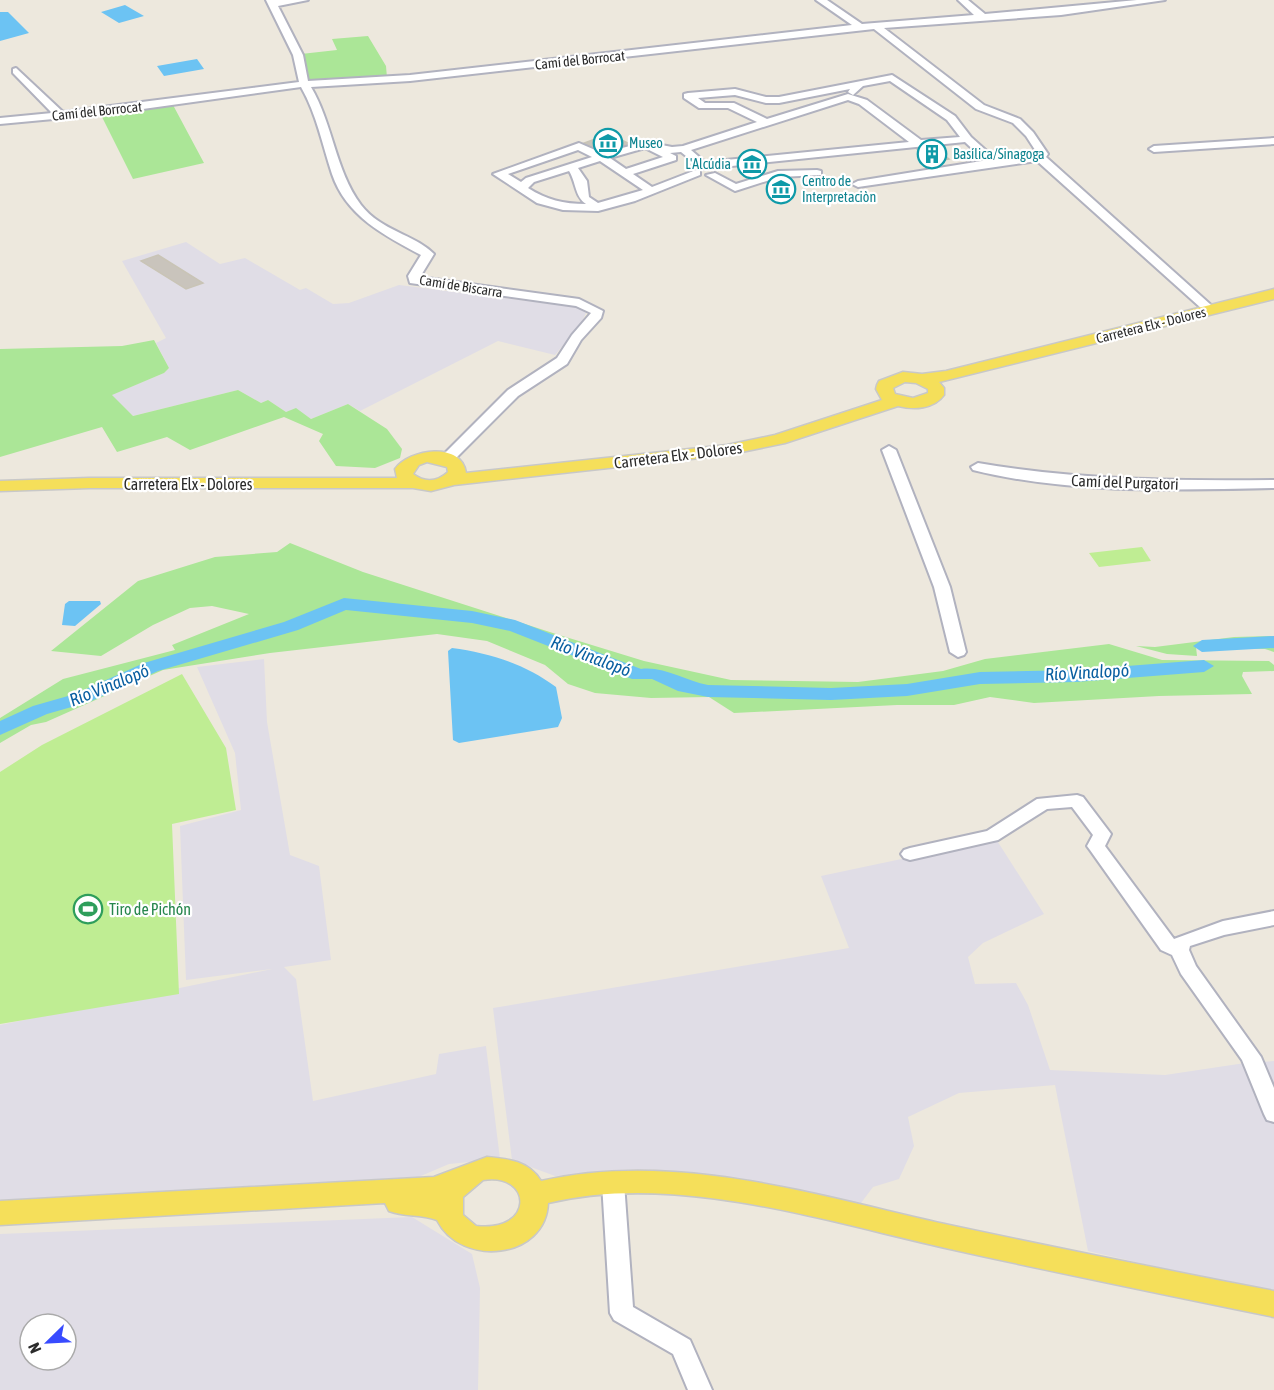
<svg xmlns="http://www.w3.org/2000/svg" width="1274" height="1390" font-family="'Asap Condensed',sans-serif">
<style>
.industrial{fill:#e0dde6;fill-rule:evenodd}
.green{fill:#abe697}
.pitch{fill:#bfed93}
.water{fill:#6cc3f3}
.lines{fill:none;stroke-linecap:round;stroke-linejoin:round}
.river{fill:#6cc3f3;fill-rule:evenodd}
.building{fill:#c9c4bc;stroke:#c9c4b6;stroke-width:1.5}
.minor-casing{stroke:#b1b2bf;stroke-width:4}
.major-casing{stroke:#c8c8c8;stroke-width:3}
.minor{fill:#fff;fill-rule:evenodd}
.major{fill:#f5df5a;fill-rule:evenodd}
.labels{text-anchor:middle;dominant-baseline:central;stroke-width:4.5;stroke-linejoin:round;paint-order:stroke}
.far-street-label{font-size:14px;fill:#2b2b2b;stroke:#fff}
.far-culture-label{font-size:14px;fill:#0d838f;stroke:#fff;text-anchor:start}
.street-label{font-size:16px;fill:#2b2b2b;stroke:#fff}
.leisure-label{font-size:16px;fill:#27864d;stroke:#fff;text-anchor:start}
.water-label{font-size:18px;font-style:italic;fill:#095fa1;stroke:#fff}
</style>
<rect width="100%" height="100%" fill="#ede8dd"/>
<path class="industrial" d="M186 242 220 264 245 258 300 290 306 288 333 304 349 303 399 285 560 305 580 308 586 313 580 325 555 355 498 341 360 411 348 404 311 419 296 409 286 412 268 400 261 403 238 390 133 416 111 395 164 373 169 368 156 343 166 338 122 261Z
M264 659 267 722 290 855 319 866 331 960 284 967 296 979 313 1101 436 1074 439 1054 486 1046 500 1159 449 1164 402 1184 0 1205V1025L272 969 186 980 180 826 241 810 235 753 197 667Z
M996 839 1044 914 983 943 968 957 975 984 1016 983 1028 1005 1050 1070 1165 1075 1245 1063 1274 1061V1294L1088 1251 1055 1085 959 1093 908 1117 914 1146 899 1179 873 1187 861 1203 763 1186 626 1173 555 1176 512 1160 493 1008 849 948 821 876Z
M412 1217 472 1254 480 1288 478 1390H0V1234ZM30 1324H66V1360H30Z"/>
<path class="green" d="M368 36 386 66 387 78 319 82 308 79 301 54 337 50 332 39Z
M173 105 204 163 133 179 100 113Z
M154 340 169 368 164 373 112 395 133 416 238 390 261 403 268 400 286 412 296 408 311 419 348 404 387 429 402 449 400 458 375 468 336 466 319 441 323 434 284 417 190 450 167 437 117 452 102 427 0 457V349L122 346Z
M290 543 363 572 556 634 644 661 731 680 858 682 943 671 985 659 1109 644 1162 660 1269 661 1274 665V671L1243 672 1242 676 1252 694 1159 696 1034 703 990 697 954 705H897L734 713 709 697 651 698 595 693 568 684 545 665 487 641 437 634 270 653 163 670 46 722 31 725 0 743V718L63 679 175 650 172 645 249 614 212 606 190 608 153 625 101 656 51 651 138 581 215 557 277 552Z
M1274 636V652L1265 649 1196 647 1197 656 1167 654 1136 646 1155 647 1234 637Z"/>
<path class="pitch" d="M1142 547 1151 561 1099 567 1089 553Z
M182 674 226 748 236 810 172 824 179 994 0 1024V772L42 745Z"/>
<path class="water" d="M125 5 144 16 119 23 101 12Z
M0 12H8L29 33 0 41Z
M197 59 204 69 164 76 157 66Z
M69 601H100L101 604 75 626 62 625 65 604Z
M452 648C490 653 525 664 556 687L562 718 558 727 459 743 453 740 448 651Z"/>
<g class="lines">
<path class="river" d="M344 598 472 611 515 620 641 669C664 666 685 681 708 685L831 688 907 684 980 672 1076 670 1204 660 1214 666 1204 672 1076 682 980 684 907 696 831 700 708 697 678 691 652 679H632L510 631 472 623 346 610 298 630 158 671 89 702 47 714 0 735V721L33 706 75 694 144 663 284 622Z
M1274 636V648L1202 652 1193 646 1202 640Z"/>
</g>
<path class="building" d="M609 134 630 144 602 151 584 143Z
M934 147 949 159 932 162 917 149Z
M158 255 203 283 186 289 141 261Z"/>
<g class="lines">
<g class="minor-casing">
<path id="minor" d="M266 0H308L278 6 303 55 308 81 410 75 852 25 816 0H827L862 24 974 15 958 0H968L985 14 1137 0H1165L1061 15 884 28 984 105 1020 119 1033 132 1048 154 1046 157 1211 305 1205 309 1201 308 1037 161 858 187 852 184 858 181 988 160 982 158 965 142 702 169 681 152 670 153 676 156V160L633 174 652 187 696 170 700 171V175L635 201 598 211 563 210 537 203 493 174 579 143 602 153 646 142 672 147 683 146 757 122 728 108H699L684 98V94L688 93 735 89 766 97H779L892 75 955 116 971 137 990 154 1005 158 1037 153 1026 136 1013 123 976 109 874 29 410 81 311 87C333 124 335 170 361 205 381 231 414 234 434 254L420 277 579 299 603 311 601 318 581 340 567 364 518 396 452 462H442V456L508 390 557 358 572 335 591 313 576 306 410 283 408 276 421 255C385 236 346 216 332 174 322 144 317 115 301 87L107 114 0 124V118L52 113 13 73V69L16 68 63 112 299 82 293 55ZM890 81 947 120 960 137 921 140 867 100 848 94 767 119 734 103H705L698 98 735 95 766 103H779L850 89 848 92 853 95 863 86ZM848 100 859 104 909 142 705 162 691 150ZM645 148 663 157 626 169 610 158ZM578 150 592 157 526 178 521 182 508 174ZM600 161 643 190 598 203 589 197 587 181 578 168ZM569 171C576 182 575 197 586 204 563 204 547 200 528 188L534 182Z
M1274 138V144L1154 152 1149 149 1154 146Z
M817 170 821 171V175L779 177 735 191 706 175 715 173 736 184 778 171Z
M889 446 896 450 950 587 966 652 964 655 958 657 950 652 934 587 882 450Z
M978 463C1076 480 1174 481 1274 480V488C1175 490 1070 494 973 470L971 467Z
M1077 795 1083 797 1108 830 1111 834 1105 846 1174 939 1223 921 1274 911V925L1224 935 1190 946 1189 950 1196 966 1261 1057 1274 1088V1122L1267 1120 1264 1114 1242 1060 1181 974 1172 955 1161 950 1090 850 1087 846 1093 835 1072 807 1047 809 998 840 910 860 904 858 901 854 904 850 910 848 987 831 1037 799Z
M613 1174 621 1177 624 1183 633 1307 690 1340 712 1390H688L673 1354 614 1320 610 1313 602 1183 605 1177Z"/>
</g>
<g class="major-casing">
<path id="major" d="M1274 289V299L939 382 944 388V395C934 409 914 410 898 406L785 443 727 455 454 485 431 491 413 488H89L0 491V481L89 478H397L395 469C409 449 462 441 466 473L727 445 775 435 882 400 876 389 877 385 879 381 903 372 922 374 946 371ZM905 382 916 383 928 389V393L913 398 895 394 893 388ZM427 462 447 467 448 472C437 482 425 483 413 474L419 465Z
M487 1157C509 1159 529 1161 541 1181 676 1150 818 1196 949 1225 1057 1248 1165 1270 1274 1291V1317C1166 1295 1058 1273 950 1249 824 1221 676 1172 548 1203 546 1259 461 1268 437 1220 421 1214 405 1217 389 1211L385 1203 0 1225V1201L434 1177ZM483 1180C533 1172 535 1233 476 1226L463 1215V1197Z"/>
</g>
<use href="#minor" class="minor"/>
<use href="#major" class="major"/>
</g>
<defs>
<g id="museum-ring" transform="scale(1.5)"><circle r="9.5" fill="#fff" stroke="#0f9aa8" stroke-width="1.5"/><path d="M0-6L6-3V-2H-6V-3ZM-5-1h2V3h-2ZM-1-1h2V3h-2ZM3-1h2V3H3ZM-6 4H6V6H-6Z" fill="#0f9aa8"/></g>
<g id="building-ring" transform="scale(1.5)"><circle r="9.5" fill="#fff" stroke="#0f9aa8" stroke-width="1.5"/><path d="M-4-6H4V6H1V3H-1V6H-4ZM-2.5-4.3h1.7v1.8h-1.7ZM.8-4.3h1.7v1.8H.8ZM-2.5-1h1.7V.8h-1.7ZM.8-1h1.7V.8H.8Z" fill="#0f9aa8"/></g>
<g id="stadium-ring" transform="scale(1.5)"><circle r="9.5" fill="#fff" stroke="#2e9e5b" stroke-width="1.5"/><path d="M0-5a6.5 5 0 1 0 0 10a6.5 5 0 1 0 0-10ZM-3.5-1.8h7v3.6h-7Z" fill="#2e9e5b"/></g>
</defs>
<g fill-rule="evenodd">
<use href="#museum-ring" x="608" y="143"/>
<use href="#building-ring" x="932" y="154"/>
<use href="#museum-ring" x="752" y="164"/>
<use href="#museum-ring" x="781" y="189"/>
<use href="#stadium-ring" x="88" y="909"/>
</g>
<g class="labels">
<g class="far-street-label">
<text transform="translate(580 60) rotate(-6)">Camí del Borrocat</text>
<text transform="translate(97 111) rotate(-6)">Camí del Borrocat</text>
<text transform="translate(461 286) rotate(9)">Camí de Biscarra</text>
<text transform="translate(1151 325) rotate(-14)">Carretera Elx - Dolores</text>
</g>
<g class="far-culture-label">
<text x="629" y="143">Museo</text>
<text x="953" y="154">Basílica/Sinagoga</text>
<text x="731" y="164" text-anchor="end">L'Alcúdia</text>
<text x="802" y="181">Centro de<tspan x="802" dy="16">Interpretaciòn</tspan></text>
</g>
<g class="street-label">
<text transform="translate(678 455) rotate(-7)">Carretera Elx - Dolores</text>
<text transform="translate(1125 482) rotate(2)">Camí del Purgatori</text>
<text x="188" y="484">Carretera Elx - Dolores</text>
</g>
<g class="leisure-label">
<text x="109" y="909">Tiro de Pichón</text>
</g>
<g class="water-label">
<text transform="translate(591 656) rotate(21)">Río Vinalopó</text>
<text transform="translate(1087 672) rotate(-3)">Río Vinalopó</text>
<text transform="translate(109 685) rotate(-22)">Río Vinalopó</text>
</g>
</g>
<g transform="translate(48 1342) rotate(246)"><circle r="28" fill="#ffffff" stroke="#aaaaaa" stroke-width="1.5"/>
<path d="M0-4.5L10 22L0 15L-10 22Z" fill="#384bff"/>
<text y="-9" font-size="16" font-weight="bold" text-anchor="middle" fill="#2b2b2b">N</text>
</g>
</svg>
